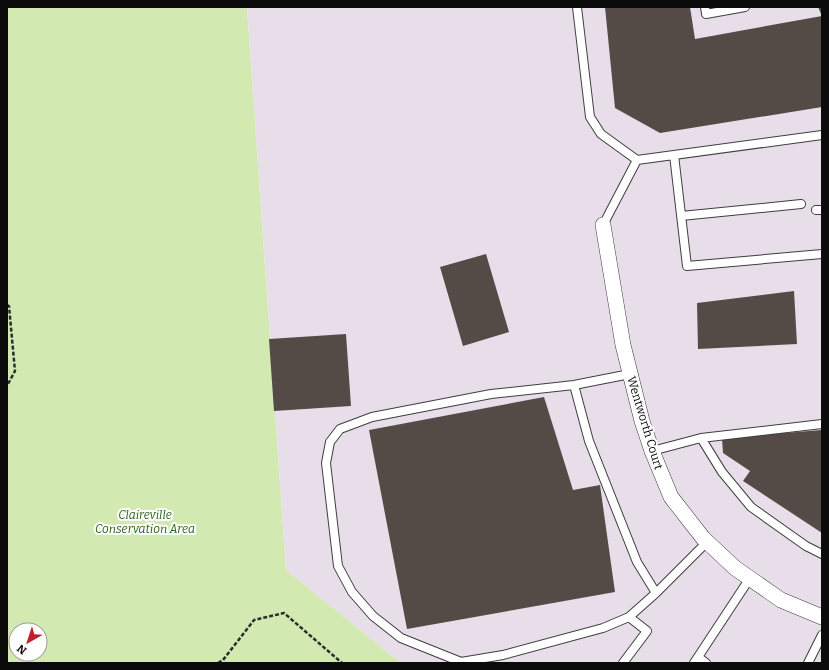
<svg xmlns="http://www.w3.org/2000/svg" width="829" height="670" font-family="Bitter,serif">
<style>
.industrial{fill:#e8deea}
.green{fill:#d2eab1;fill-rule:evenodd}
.building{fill:#544b47}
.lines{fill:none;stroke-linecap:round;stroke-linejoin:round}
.lane-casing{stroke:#3e3e3e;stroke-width:10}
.street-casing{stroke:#3e3e3e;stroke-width:16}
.path{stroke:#2d2d2d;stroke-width:2.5;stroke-dasharray:4 2;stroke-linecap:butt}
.lane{stroke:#fff;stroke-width:8}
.street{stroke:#fff;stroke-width:15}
.labels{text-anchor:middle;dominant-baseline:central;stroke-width:4;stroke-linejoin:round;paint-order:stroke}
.street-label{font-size:12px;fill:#0b0b0b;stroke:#fff}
.park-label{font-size:12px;font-style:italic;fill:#2d6419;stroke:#fff}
</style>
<rect width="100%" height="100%" fill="#fff9e8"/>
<path class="industrial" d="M247 7H822V663H401L286 570Z"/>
<path class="green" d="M7 7H247L286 570 401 663H7ZM16 630H40V654H16Z"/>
<path class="building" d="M605 7H690L695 39 822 16V107L660 133 615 108Z
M818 7H822V16Z
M486 254 509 332 463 346 440 267Z
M794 291 797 344 698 349 697 303Z
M346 334 351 406 274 411 269 339Z
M544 397 573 490 600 485 615 592 407 629 369 430Z
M822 430V533L743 481 750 471 723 453 722 438Z"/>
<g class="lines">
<g class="lane-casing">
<path id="lane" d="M577 7 590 117 601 134 637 160 603 225
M705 7 706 14 745 7
M674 155 687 266 822 254
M637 160 822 135
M816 210H822
M681 216 801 204
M630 374 574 385 589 441 637 562 656 593
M574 385 491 394 372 417 340 429 330 442 326 463 338 566 352 592 373 616 401 638 461 662 503 655 603 628 629 617 656 593 707 542
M701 438 822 424
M652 451 701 438 722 472 751 507 806 546 822 554
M698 657 706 663
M623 663 647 631 629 617
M694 663 750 578
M808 663 822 635"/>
</g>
<g class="street-casing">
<path id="street" d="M603 225 623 345 642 421 652 451 671 497 703 538 735 568 781 600 822 617"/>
</g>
<path class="path" d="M7 305 9 306 15 371 7 386
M218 663 223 660 254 620 284 613 342 663"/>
<use href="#lane" class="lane"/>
<use href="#street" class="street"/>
</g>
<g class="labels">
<g class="street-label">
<text transform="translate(645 423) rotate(73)">Wentworth Court</text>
</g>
<g class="park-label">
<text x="145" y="515">Claireville<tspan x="145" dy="14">Conservation Area</tspan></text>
</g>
</g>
<rect width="829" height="670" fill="none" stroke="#0b0b0b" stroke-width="16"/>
<g transform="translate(28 642) rotate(219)"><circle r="19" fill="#ffffff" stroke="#9d9d9d"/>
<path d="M0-3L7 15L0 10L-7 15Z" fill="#bf1e2f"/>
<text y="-6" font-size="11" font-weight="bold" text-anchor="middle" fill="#0b0b0b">N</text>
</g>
</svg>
